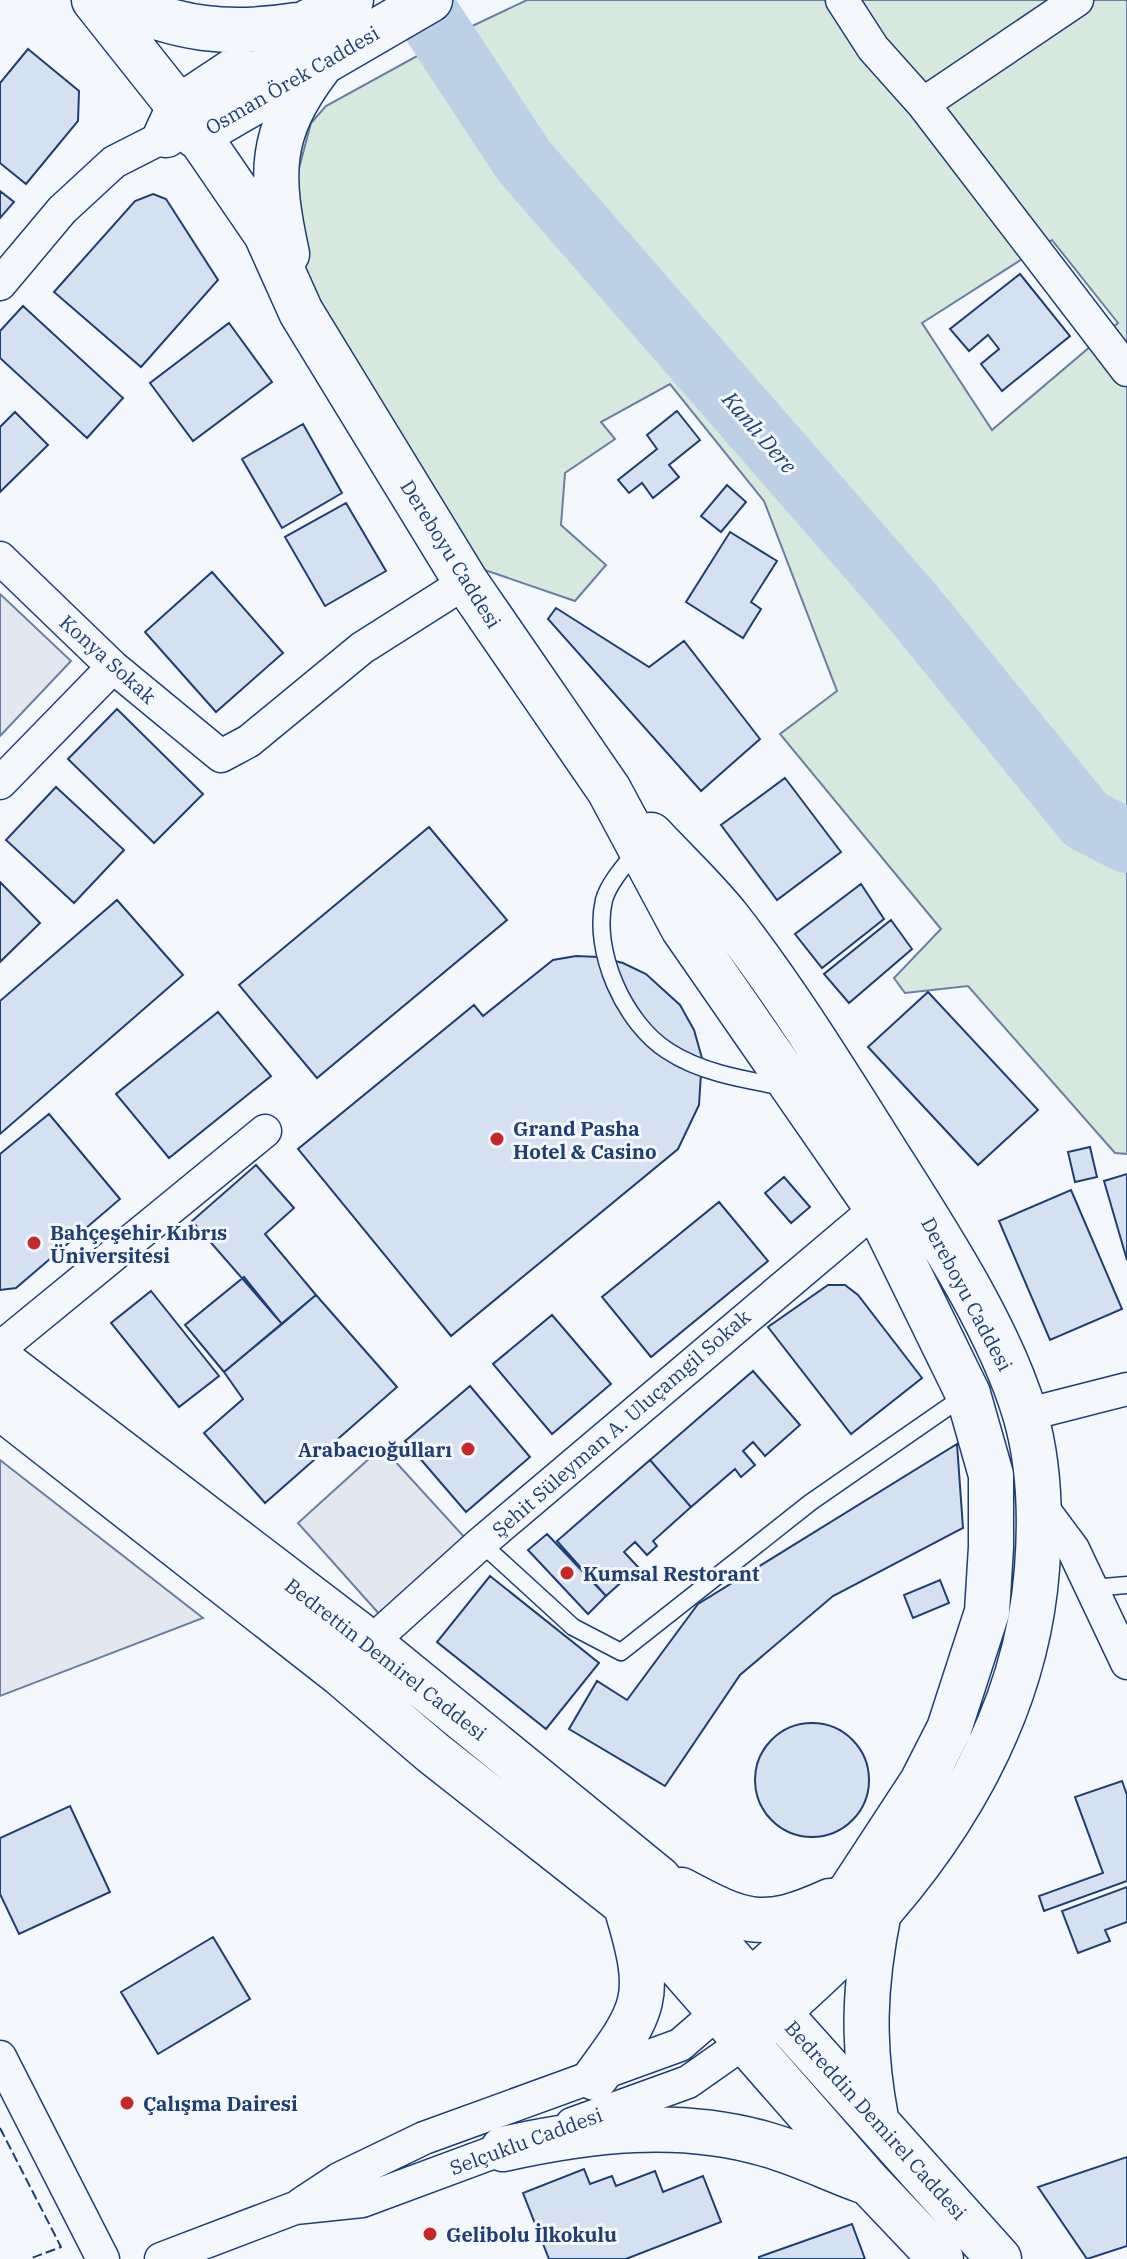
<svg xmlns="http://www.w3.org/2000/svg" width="1127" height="2259" font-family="'IBM Plex Serif',serif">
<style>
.green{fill:#d7e8df;stroke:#687fa3;stroke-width:2;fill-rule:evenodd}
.parking{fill:#e3e8f0;stroke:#687fa3;stroke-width:2}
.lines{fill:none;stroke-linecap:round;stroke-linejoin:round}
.river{stroke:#bed0e5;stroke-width:64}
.building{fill:#d5e0f0;stroke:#1d3f73;stroke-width:2}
.service-casing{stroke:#1d3f73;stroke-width:19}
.minor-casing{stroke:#1d3f73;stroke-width:35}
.primary-casing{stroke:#1d3f73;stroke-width:47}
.service{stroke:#f4f7fb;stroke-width:16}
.minor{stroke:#f4f7fb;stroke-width:32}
.primary{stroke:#f4f7fb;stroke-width:44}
.fence{stroke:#1d3f73;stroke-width:2;stroke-dasharray:10 4;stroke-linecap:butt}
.poi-dot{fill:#c62828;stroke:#f4f7fb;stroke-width:3}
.labels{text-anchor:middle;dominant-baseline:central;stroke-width:6;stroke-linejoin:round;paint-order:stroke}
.street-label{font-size:20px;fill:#1d3f73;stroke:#f4f7fb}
.poi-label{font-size:20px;font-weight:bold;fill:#1d3f73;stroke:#f4f7fb;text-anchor:start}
.water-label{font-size:22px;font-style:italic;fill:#1d3f73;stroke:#f4f7fb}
</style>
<rect width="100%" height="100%" fill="#f4f7fb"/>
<path class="green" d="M527 0H1127V1154L1115 1153 968 986 905 993 894 978 941 929 780 734 837 691 764 501 670 384 601 422 615 439 565 473 561 525 606 565 575 601 479 568 295 258V183L311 123 326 106 468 28ZM1052 240 1118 323 992 430 922 323Z"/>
<path class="parking" d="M0 594 71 661 0 736Z
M382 1447 466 1539 381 1616 298 1523Z
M0 1460 203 1618 0 1696Z"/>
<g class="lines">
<path class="river" d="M418 0 523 160 912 606 1086 820 1127 841"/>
</g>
<path class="building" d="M28 49 79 91 78 121 26 184 0 163V83Z
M0 191 14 202 0 218Z
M153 194 166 199 218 280 141 367 54 292 135 201Z
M1020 274 1070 336 1002 391 981 364 999 349 988 335 969 351 950 329Z
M23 306 123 398 87 438 0 358V331Z
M229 323 272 382 193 441 150 383Z
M677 411 700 440 669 465 679 477 653 498 642 483 629 493 618 480 657 449 647 435Z
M15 412 48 445 0 492V427Z
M303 424 342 493 282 528 242 459Z
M727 485 746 502 721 532 701 516Z
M346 503 386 571 325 606 285 537Z
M730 532 777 561 751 602 761 609 743 638 686 602Z
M212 572 283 653 216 712 145 632Z
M556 608 649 667 684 641 760 739 701 791 548 619Z
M117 709 203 794 154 843 68 759Z
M785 778 841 852 777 900 721 825Z
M56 787 124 850 74 903 6 840Z
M429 827 507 920 317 1078 239 985Z
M0 882 40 923 0 962Z
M861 884 884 919 822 968 795 934Z
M117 900 183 975 0 1134V1001Z
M891 920 912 949 849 1003 824 974Z
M576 956 599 957 623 963 646 974 680 1005 694 1030 702 1058 699 1105 678 1149 451 1336 298 1149 474 1005 483 1016 553 960Z
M928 992 1038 1110 978 1165 868 1047Z
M218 1012 271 1076 169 1158 116 1094Z
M49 1114 120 1199 16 1288 0 1290V1154Z
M1090 1147 1097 1177 1075 1182 1068 1152Z
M256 1165 294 1208 265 1234 316 1295 282 1324 192 1221Z
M1127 1174V1260L1104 1181Z
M784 1177 810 1207 791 1223 765 1193Z
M1071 1190 1122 1309 1050 1340 999 1221Z
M719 1202 768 1261 651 1357 602 1297Z
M244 1277 282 1324 224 1372 185 1325Z
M828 1285H845L858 1295 922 1378 851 1434 768 1327Z
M151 1291 219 1376 179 1407 111 1323Z
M316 1295 397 1387 265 1503 204 1433 243 1399 224 1372Z
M552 1315 611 1384 552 1434 493 1364Z
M753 1371 800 1425 765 1456 753 1442 743 1451 755 1465 741 1477 735 1469 691 1507 650 1460Z
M470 1386 530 1457 466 1512 405 1441Z
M957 1444 963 1528 833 1596 740 1675 665 1786 569 1729 597 1681 627 1700 698 1604Z
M650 1460 691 1507 653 1541 657 1546 647 1555 635 1542 624 1552 638 1567 606 1596 557 1541Z
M547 1534 606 1596 588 1614 528 1550Z
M490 1576 599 1663 546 1729 437 1642Z
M940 1580 949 1603 913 1618 904 1595Z
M755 1780a57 57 0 1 1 114 0a57 57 0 1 1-114 0Z
M1122 1781 1127 1795V1881L1044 1911 1039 1896 1103 1873 1075 1797Z
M70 1806 110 1892 19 1934 0 1894V1838Z
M1127 1887V1922L1105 1930 1110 1941 1078 1953 1062 1911Z
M213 1937 250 1999 158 2054 121 1992Z
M1127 2157V2246L1087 2259 1038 2187Z
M584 2169 590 2184 612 2176 616 2186 655 2171 663 2192 703 2176 721 2222 626 2259H549L523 2193Z
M852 2224 865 2259H759V2257Z"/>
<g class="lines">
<g class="service-casing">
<path id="service" d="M638 849C627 863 609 882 604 900 592 951 624 1023 668 1051 701 1073 747 1080 785 1087
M481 1543 573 1627 621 1652 811 1502 967 1394
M1092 1588 1127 1585"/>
</g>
<g class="minor-casing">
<path id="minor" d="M842 0 873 48 923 104 1127 370
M923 104 1077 0
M0 284 62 210 114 162 165 136
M0 558 113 667 221 756 249 741 362 648 466 582
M0 783 113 667
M0 1348 265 1131
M1025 1415 1127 1389
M1041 1506 1073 1549 1127 1663
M370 1643 481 1543 877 1208
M0 2057 103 2259
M572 2124 688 2082 745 2042
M301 2204 339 2179 424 2138 680 2045 718 2012
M161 2259 295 2208 362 2201 521 2142"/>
</g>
<g class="primary-casing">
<path id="primary" d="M94 0 179 107 266 234 301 312 466 582 609 790 683 928 877 1208 968 1394 991 1475V1547L987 1612 949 1729 922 1782 850 1892 718 2012
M113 0C178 30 228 36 297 25
M166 135 179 107 304 24 351 0
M196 136 430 0
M287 254C270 175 268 134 319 67
M651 835C677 863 706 890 729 919 789 996 840 1080 892 1162 939 1236 1000 1330 1025 1414 1040 1465 1041 1517 1037 1569 1026 1717 946 1846 845 1949 813 1982 778 2011 745 2042
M0 1360 370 1643 658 1878 999 2259
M0 1407 341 1674 432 1752 625 1904 869 2183 941 2259
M681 1890C743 1923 762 1932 830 1901
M595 2078C646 2009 653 1997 628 1913
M876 2118C862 2044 864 1986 879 1912
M503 2149C589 2130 678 2119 765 2144 798 2153 830 2169 863 2181"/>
</g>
<use href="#service" class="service"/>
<use href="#minor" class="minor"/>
<use href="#primary" class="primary"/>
<path class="fence" d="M0 2128 61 2247 29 2259"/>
</g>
<g class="poi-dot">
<circle cx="497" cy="1139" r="8"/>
<circle cx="34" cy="1243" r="8"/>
<circle cx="468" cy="1449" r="8"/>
<circle cx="567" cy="1573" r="8"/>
<circle cx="127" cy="2103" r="8"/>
<circle cx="430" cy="2234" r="8"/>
</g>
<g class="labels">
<g class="street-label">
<text transform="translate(292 80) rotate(-30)">Osman Örek Caddesi</text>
<text transform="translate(451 554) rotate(58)">Dereboyu Caddesi</text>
<text transform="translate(108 659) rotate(42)">Konya Sokak</text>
<text transform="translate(967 1294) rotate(62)">Dereboyu Caddesi</text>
<text transform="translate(621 1423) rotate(-41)">Şehit Süleyman A. Uluçamgil Sokak</text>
<text transform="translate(386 1659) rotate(38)">Bedrettin Demirel Caddesi</text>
<text transform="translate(876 2120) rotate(48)">Bedreddin Demirel Caddesi</text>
<text transform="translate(526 2141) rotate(-20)">Selçuklu Caddesi</text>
</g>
<g class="poi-label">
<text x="513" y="1128">Grand Pasha<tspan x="513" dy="23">Hotel &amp; Casino</tspan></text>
<text x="50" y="1232">Bahçeşehir Kıbrıs<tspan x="50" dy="23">Üniversitesi</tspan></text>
<text x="452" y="1449" text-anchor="end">Arabacıoğulları</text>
<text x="583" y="1573">Kumsal Restorant</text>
<text x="143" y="2103">Çalışma Dairesi</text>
<text x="446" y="2234">Gelibolu İlkokulu</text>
</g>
<g class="water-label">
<text transform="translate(760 432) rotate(49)">Kanlı Dere</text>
</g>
</g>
</svg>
